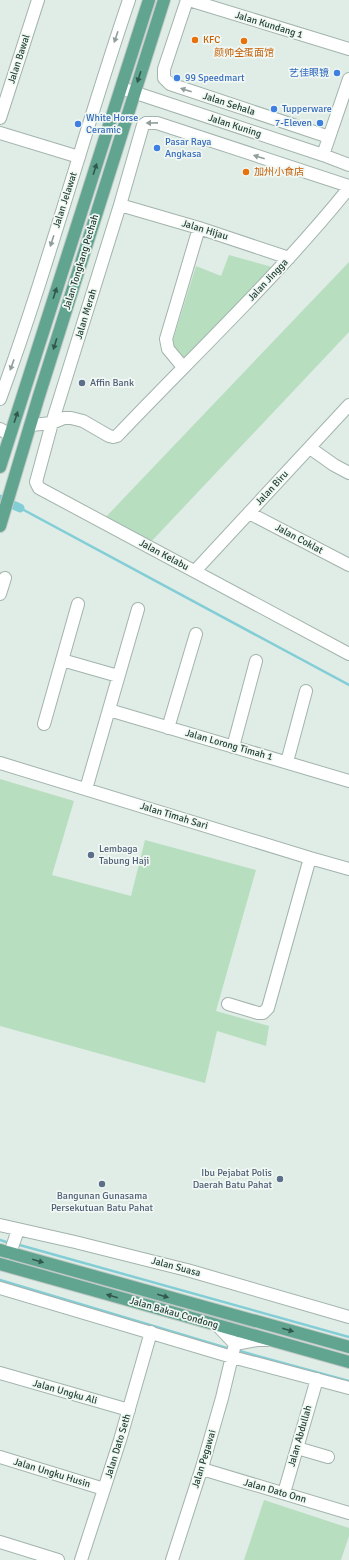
<svg xmlns="http://www.w3.org/2000/svg" width="349" height="1560" font-family="Signika,'Noto Sans SC',sans-serif">
<style>
.green{fill:#b7dfbf}
.lines{fill:none;stroke-linecap:round;stroke-linejoin:round}
.stream{stroke:#83ced6;stroke-width:2.5}
.canal{stroke:#83ced6;stroke-width:9}
.minor-casing{stroke:#a2b4ad;stroke-width:14}
.major-casing{stroke:#c0c9c6;stroke-width:14}
.minor{stroke:#fff;stroke-width:12}
.major{stroke:#61a590;stroke-width:12}
.oneway{fill:#8f9e9a}
.oneway2{fill:#30584b}
.food-dot{fill:#e8710a;stroke:#f1f8f4;stroke-width:1.5}
.shop-dot{fill:#3f7fe0;stroke:#f1f8f4;stroke-width:1.5}
.service-dot{fill:#5c6f8a;stroke:#f1f8f4;stroke-width:1.5}
.labels{text-anchor:middle;dominant-baseline:central;stroke-width:3.5;stroke-linejoin:round;paint-order:stroke}
.street-label{font-size:10px;fill:#1f3e34;stroke:#f1f8f4}
.food-label{font-size:10px;fill:#c56008;stroke:#f1f8f4;text-anchor:start}
.shop-label{font-size:10px;fill:#366cbe;stroke:#f1f8f4;text-anchor:start}
.service-label{font-size:10px;fill:#4e5e75;stroke:#f1f8f4;text-anchor:start}
</style>
<rect width="100%" height="100%" fill="#e0ece6"/>
<path class="green" d="M229 255 272 267 187 360 170 352 173 340 196 266 221 276Z
M349 262V332L148 545 102 521Z
M0 779 74 801 52 875 131 896 145 840 256 870 216 1011 269 1026 266 1046 217 1031 205 1083 0 1026Z
M264 1500 349 1528V1536L341 1560H244Z"/>
<g class="lines">
<path class="stream" d="M20 508 349 685
M0 1240 9 1243
M16 1244 349 1337
M0 1280 230 1349
M236 1350 349 1381"/>
<path class="canal" d="M0 499 20 508"/>
<g class="minor-casing">
<path id="minor" d="M187 0 164 69V78L170 84 329 137
M189 0 349 49
M121 88 323 155 349 165
M0 118 38 0
M0 133 79 157
M323 155 349 79
M349 186 157 123H146L143 125 120 205 52 423 36 482 39 488 349 654
M120 205 199 228 289 258
M183 367 168 349 166 339 199 228
M0 399C48 268 84 132 129 0
M31 425 52 423 64 418H71L83 421 109 436 113 437 117 436C195 354 278 276 349 188
M0 429 10 435
M310 448 334 465 349 473
M249 513 349 565
M195 571 349 405
M0 594 5 578
M62 660 118 676
M109 710 349 781
M44 724 78 604
M168 728 196 634
M233 747 256 661
M287 762 306 691
M0 763 310 858 349 869
M86 789 138 609
M228 1004 258 1013H263L268 1008 310 858
M0 1225 75 1242 187 1270 349 1317
M10 1253 18 1230
M0 1288 232 1357 349 1388
M217 1325 235 1344
M235 1344 257 1340H268
M0 1373 129 1410
M297 1448 328 1457
M0 1457 104 1489
M202 1469 349 1513
M284 1493 317 1379
M0 1542 58 1560
M81 1560 120 1440 151 1332
M172 1560 203 1464 222 1398 235 1344"/>
</g>
<g class="major-casing">
<path id="major" d="M0 467 149 0
M0 526 38 399 164 0
M0 1250 349 1347
M0 1264 349 1362"/>
</g>
<use href="#minor" class="minor"/>
<use href="#major" class="major"/>
</g>
<defs><path id="oneway-solid" d="M-6-.8H1V-3.2L6.5 0L1 3.2V.8H-6Z"/></defs>
<g class="oneway">
<use href="#oneway-solid" transform="translate(116 37) rotate(109)"/>
<use href="#oneway-solid" transform="translate(186 90) rotate(-162)"/>
<use href="#oneway-solid" transform="translate(152 123) rotate(179)"/>
<use href="#oneway-solid" transform="translate(259 157) rotate(-162)"/>
<use href="#oneway-solid" transform="translate(52 241) rotate(108)"/>
<use href="#oneway-solid" transform="translate(12 365) rotate(110)"/>
</g>
<g class="oneway2">
<use href="#oneway-solid" transform="translate(139 77) rotate(108)"/>
<use href="#oneway-solid" transform="translate(95 169) rotate(-72)"/>
<use href="#oneway-solid" transform="translate(55 293) rotate(-72)"/>
<use href="#oneway-solid" transform="translate(55 344) rotate(107)"/>
<use href="#oneway-solid" transform="translate(16 417) rotate(-72)"/>
<use href="#oneway-solid" transform="translate(38 1261) rotate(16)"/>
<use href="#oneway-solid" transform="translate(112 1296) rotate(-164)"/>
<use href="#oneway-solid" transform="translate(163 1296) rotate(16)"/>
<use href="#oneway-solid" transform="translate(288 1330) rotate(16)"/>
</g>
<g class="food-dot">
<circle cx="195" cy="40" r="4"/>
<circle cx="244" cy="41" r="4"/>
<circle cx="246" cy="172" r="4"/>
</g>
<g class="shop-dot">
<circle cx="337" cy="73" r="4"/>
<circle cx="177" cy="78" r="4"/>
<circle cx="274" cy="109" r="4"/>
<circle cx="320" cy="123" r="4"/>
<circle cx="78" cy="124" r="4"/>
<circle cx="157" cy="148" r="4"/>
</g>
<g class="service-dot">
<circle cx="82" cy="383" r="4"/>
<circle cx="91" cy="855" r="4"/>
<circle cx="280" cy="1179" r="4"/>
<circle cx="102" cy="1184" r="4"/>
</g>
<g class="labels">
<g class="street-label">
<text transform="translate(269 25) rotate(17)">Jalan Kundang 1</text>
<text transform="translate(19 59) rotate(-72)">Jalan Bawal</text>
<text transform="translate(229 104) rotate(18)">Jalan Sehala</text>
<text transform="translate(235 126) rotate(18)">Jalan Kuning</text>
<text transform="translate(65 200) rotate(-72)">Jalan Jelawat</text>
<text transform="translate(205 230) rotate(17)">Jalan Hijau</text>
<text transform="translate(81 262) rotate(-73)">Jalan Tongkang Pechah</text>
<text transform="translate(268 280) rotate(-47)">Jalan Jingga</text>
<text transform="translate(86 314) rotate(-73)">Jalan Merah</text>
<text transform="translate(272 488) rotate(-47)">Jalan Biru</text>
<text transform="translate(299 539) rotate(28)">Jalan Coklat</text>
<text transform="translate(164 555) rotate(28)">Jalan Kelabu</text>
<text transform="translate(229 745) rotate(16)">Jalan Lorong Timah 1</text>
<text transform="translate(174 816) rotate(17)">Jalan Timah Sari</text>
<text transform="translate(176 1267) rotate(15)">Jalan Suasa</text>
<text transform="translate(174 1313) rotate(16)">Jalan Bakau Condong</text>
<text transform="translate(65 1392) rotate(16)">Jalan Ungku Ali</text>
<text transform="translate(300 1436) rotate(-74)">Jalan Abdullah</text>
<text transform="translate(118 1446) rotate(-73)">Jalan Dato Seth</text>
<text transform="translate(204 1459) rotate(-73)">Jalan Pegawai</text>
<text transform="translate(52 1473) rotate(17)">Jalan Ungku Husin</text>
<text transform="translate(275 1491) rotate(16)">Jalan Dato Onn</text>
</g>
<g class="food-label">
<text x="203" y="40">KFC</text>
<text x="244" y="53" text-anchor="middle">颜帅全蛋面馆</text>
<text x="254" y="172">加州小食店</text>
</g>
<g class="shop-label">
<text x="329" y="73" text-anchor="end">艺佳眼镜</text>
<text x="185" y="78">99 Speedmart</text>
<text x="282" y="109">Tupperware</text>
<text x="86" y="118">White Horse<tspan x="86" dy="12">Ceramic</tspan></text>
<text x="312" y="123" text-anchor="end">7-Eleven</text>
<text x="165" y="142">Pasar Raya<tspan x="165" dy="12">Angkasa</tspan></text>
</g>
<g class="service-label">
<text x="90" y="383">Affin Bank</text>
<text x="99" y="849">Lembaga<tspan x="99" dy="12">Tabung Haji</tspan></text>
<text x="272" y="1173" text-anchor="end">Ibu Pejabat Polis<tspan x="272" dy="12">Daerah Batu Pahat</tspan></text>
<text x="102" y="1196" text-anchor="middle">Bangunan Gunasama<tspan x="102" dy="12">Persekutuan Batu Pahat</tspan></text>
</g>
</g>
</svg>
